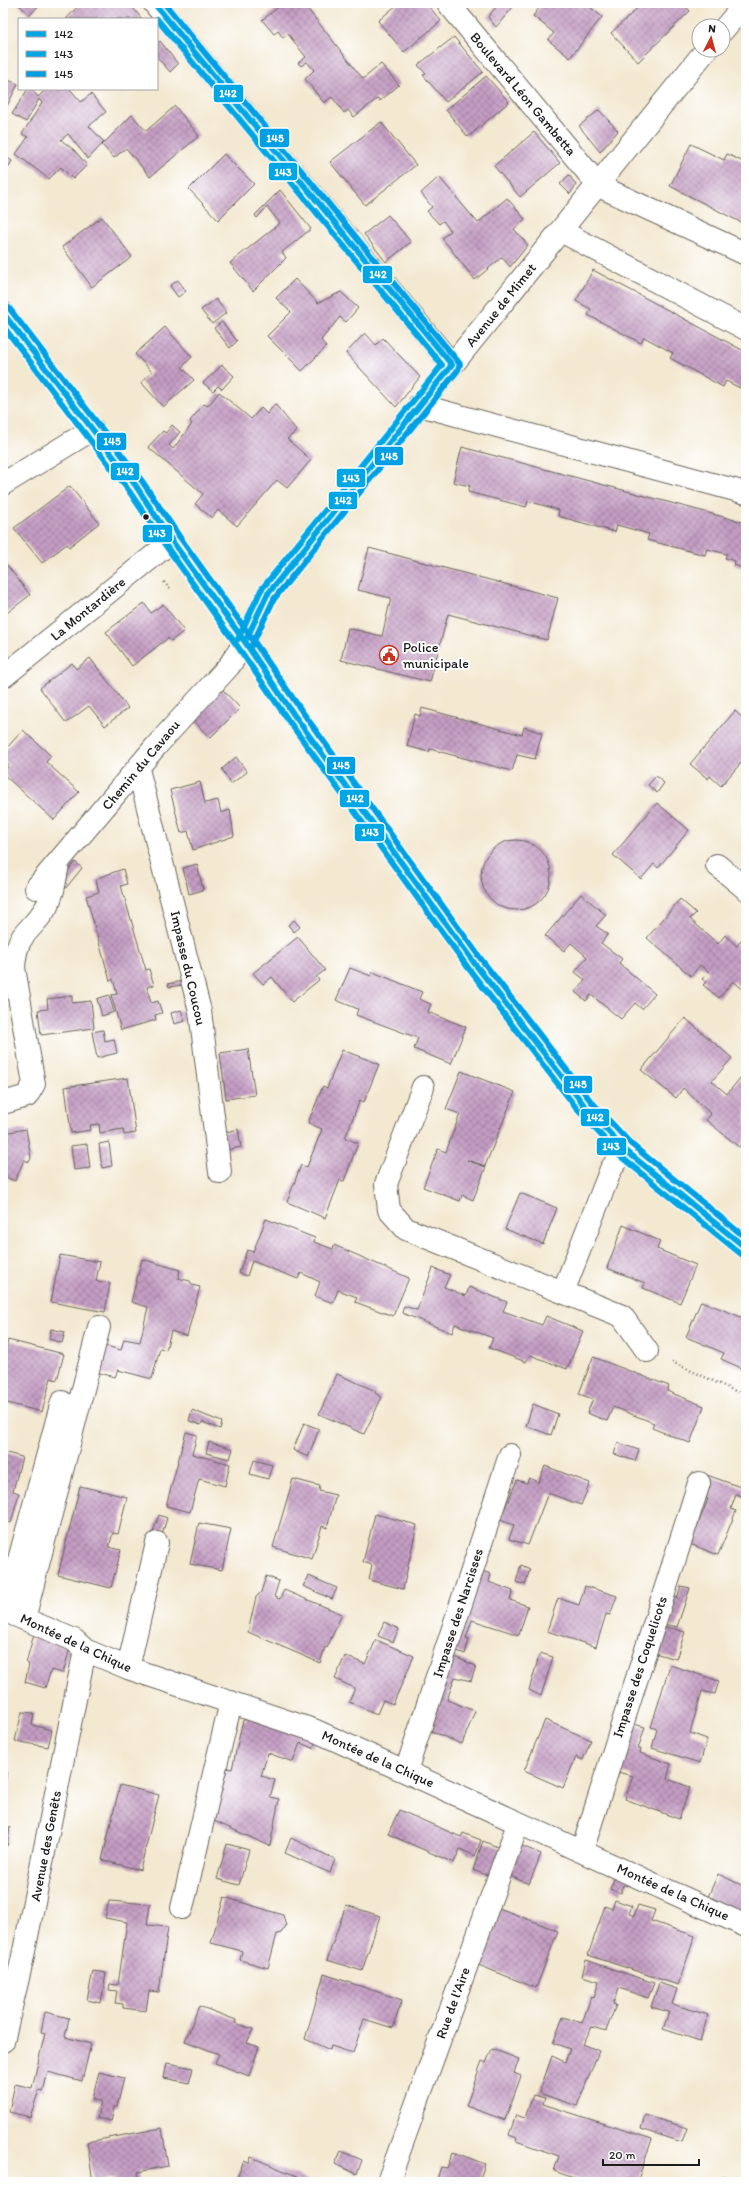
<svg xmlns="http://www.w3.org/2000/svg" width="749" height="2185" font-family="Itim,sans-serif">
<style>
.building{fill:url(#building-cross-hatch)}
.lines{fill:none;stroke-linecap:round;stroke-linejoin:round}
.minor-casing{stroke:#67635b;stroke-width:24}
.path{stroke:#67635b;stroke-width:2.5;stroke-dasharray:1 3;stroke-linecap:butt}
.minor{stroke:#fff;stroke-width:22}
.bus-1-casing{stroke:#fff;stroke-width:9}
.bus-2-casing{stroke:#fff;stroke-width:9}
.bus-3-casing{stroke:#fff;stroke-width:9}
.bus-1{stroke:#01a6e4;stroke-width:6}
.bus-2{stroke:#01a6e4;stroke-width:6}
.bus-3{stroke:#009fe3;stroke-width:6}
.bus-dot{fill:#1c1c1c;stroke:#fff;stroke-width:1.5}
.labels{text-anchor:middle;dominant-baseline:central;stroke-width:4;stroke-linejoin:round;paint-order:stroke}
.street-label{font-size:14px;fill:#1c1c1c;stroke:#fff}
.poi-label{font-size:14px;fill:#1c1c1c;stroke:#fff;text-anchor:start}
.line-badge{stroke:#fff;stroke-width:1.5}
.badge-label{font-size:11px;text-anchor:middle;font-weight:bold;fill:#fff}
</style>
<defs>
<pattern id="building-cross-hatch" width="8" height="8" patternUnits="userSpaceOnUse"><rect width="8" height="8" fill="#c49dc3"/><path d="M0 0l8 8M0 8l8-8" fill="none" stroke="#9e7f9e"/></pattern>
</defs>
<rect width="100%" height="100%" fill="#fff"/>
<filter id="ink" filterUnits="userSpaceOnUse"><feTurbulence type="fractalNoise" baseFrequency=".025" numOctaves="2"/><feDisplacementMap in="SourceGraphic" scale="8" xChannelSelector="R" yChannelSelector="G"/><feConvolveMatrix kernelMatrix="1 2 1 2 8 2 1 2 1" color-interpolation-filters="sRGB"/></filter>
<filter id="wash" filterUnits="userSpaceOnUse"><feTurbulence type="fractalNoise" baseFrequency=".012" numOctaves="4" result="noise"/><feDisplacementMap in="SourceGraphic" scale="16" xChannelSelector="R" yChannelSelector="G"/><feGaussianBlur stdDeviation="0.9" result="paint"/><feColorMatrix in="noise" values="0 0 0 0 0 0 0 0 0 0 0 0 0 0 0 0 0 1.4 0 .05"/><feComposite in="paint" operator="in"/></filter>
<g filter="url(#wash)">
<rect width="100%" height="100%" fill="#f3e8d0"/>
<g id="blocks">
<path class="building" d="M17 3H41L30 15Z
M81 3H129L142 19H66Z
M284 3H303L363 79 381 64 399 85 380 101 378 98 354 117 348 110 344 113 332 97 324 103 305 79 314 70 307 62 301 66 298 63 306 57 288 34 283 38 278 31 274 34 262 20Z
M399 3H426L441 21 404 52 378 21Z
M499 3H510L514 6 496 27 488 17Z
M543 3H585L602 17 570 58 548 40 554 33 533 16Z
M643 3H682L690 11 638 62 611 33Z
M454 37 483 72 446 102 423 75 426 74 418 65Z
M160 41 178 64 170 72 157 57V44Z
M486 76 509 102 468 137 446 110Z
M3 78 18 84 7 106 3 105Z
M28 89H31L38 97 46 89H70L81 102 91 94 106 112 89 126 104 142 88 159 68 134 61 140 74 150 87 165 73 179 61 167 49 179 16 154 28 137 22 134 42 103 39 99 26 122 12 114Z
M175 106 199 136 150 177 126 148 114 158 102 145 132 115 146 131Z
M599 110 618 131 600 152 579 126Z
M381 122 416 165 365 205 330 162Z
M534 132 560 163 520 197 494 166Z
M691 144 724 160 727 154 746 163V225L670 186Z
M224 154 254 184 218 220 189 189Z
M6 157 12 161 5 173 3 172V161Z
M569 175 576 185 570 194 560 184Z
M439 177 478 223 507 198 525 219 514 229 528 245 510 267 502 257 475 280 442 238 451 231 443 221 439 224 427 211 432 207 421 193Z
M280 190 311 229 282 252 286 258 253 291 230 263 280 223 267 207 257 218 255 215Z
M388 215 411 242 386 262 364 234Z
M102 217 132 257 92 287 62 247Z
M593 270 746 352V391L726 381 723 387 670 358 673 353 644 337 641 343 588 315 591 309 576 301Z
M295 279 318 303 341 292 358 308 346 322 340 317 321 340 326 347 302 371 267 336 291 312 276 298Z
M178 280 186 291 178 297 170 286Z
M216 299 226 313 212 324 201 310Z
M222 322 237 341 230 348 214 328Z
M165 327 192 357 182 367 194 380 163 407 141 382 152 372 135 354Z
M365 333 376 345 383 338 420 377 396 407 346 353Z
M222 365 234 376 222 389 218 386 213 391 203 383Z
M219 392 251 419 261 408 267 414 275 404 297 431 287 439 311 460 287 488 277 480 237 526 218 510 212 518 195 504 203 494 148 447 163 431 166 433 172 425 180 432 169 445 173 449 192 424 190 421 204 404 208 406Z
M462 447 746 523V569L734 565 735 561 725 558 727 554 707 549 705 555 647 540 649 534 617 525 615 532 558 516 559 510 528 501 526 507 468 492 470 486 453 482Z
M70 486 99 523 69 547 67 544 42 563 14 528Z
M369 548 558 598 547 640 448 614 430 682 341 660 348 628 382 636 391 598 358 590Z
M3 560 30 595 3 616Z
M144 603 151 613 163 604 184 631 171 641 168 638 132 666 106 632Z
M90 658 128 708 105 726 89 706 66 723 40 688 72 663 76 669Z
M222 689 240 708 210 738 192 719Z
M422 708 522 735 524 727 542 733 535 759 517 755 512 771 430 749 429 752 407 746 415 714 420 716Z
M735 711 746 721V757L721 786 710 776 708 779 690 764Z
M23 730 51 756 46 762 79 792 54 820 3 774 9 765 3 760V752Z
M236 757 247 772 231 784 222 769Z
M656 776 664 783 657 793 648 785Z
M200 782 205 803 218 800 221 813 230 810 234 836 193 850 188 831 181 833 170 790Z
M657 803 689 830 658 868 654 864 641 879 613 855Z
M481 875a35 35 0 1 1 70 0a35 35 0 1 1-70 0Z
M75 862 82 868 61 894V879Z
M197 864 203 890 189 894 183 868Z
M123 869 127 884 121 886 146 970 149 969 154 985 147 987 151 1003 158 1001 162 1013 155 1015 156 1020 121 1030 111 995 117 994 113 979 110 981 86 896 99 892 96 881 100 877Z
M581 894 606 915 596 926 608 934 601 943 622 959 619 963 655 994 642 1009 635 1003 621 1019 591 995 586 1001 575 992 585 980 575 972 587 957 571 943 564 951 545 936Z
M680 899 696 913 690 919 718 944 725 935 737 946 744 937 746 939V992L733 981 719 998 703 985 706 982 702 979 709 972 700 965 691 976 647 938Z
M294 920 300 927 294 932 288 925Z
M298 937 325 970 316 977 319 980 292 1002 272 977 263 984 253 973Z
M350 968 371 976 373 972 422 992 419 999 431 1004 428 1012 466 1027 451 1064 414 1049 418 1038 356 1015 358 1009 336 1000Z
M182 981 183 985 169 987 168 984Z
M109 995 114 1012 102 1016 97 999Z
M72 996V1003L91 1001 94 1028 41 1035 38 1010 48 1009 47 999Z
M181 1010 185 1021 174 1024 171 1013Z
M685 1018 732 1058 712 1081 727 1094 746 1071V1139L739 1147 706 1120 711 1114 683 1088 676 1098 641 1070Z
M103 1030 105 1041 114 1039 117 1053 97 1058 92 1032Z
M248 1049 255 1095 226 1099 220 1053Z
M342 1050 379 1064 364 1102 360 1100 345 1138 358 1143 344 1181 340 1180 325 1218 287 1202 301 1165 307 1167 322 1129 308 1123 323 1086 327 1088Z
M461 1071 515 1092 485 1166 467 1160 486 1167 473 1200 462 1195 460 1201 423 1187 438 1149 446 1152 460 1114 446 1109Z
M128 1078 136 1133 124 1135 123 1129 100 1133 99 1124 90 1125 91 1130 71 1133 65 1087Z
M26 1129 31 1158 29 1162 24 1160 15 1181 3 1176V1133Z
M238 1129 241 1147 226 1150 223 1133Z
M109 1142 112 1166 102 1168 99 1144Z
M87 1144 90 1168 74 1170 71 1146Z
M520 1193 557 1208 543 1244 505 1229Z
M266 1219 315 1238 314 1242 333 1249 334 1245 409 1278 393 1316 355 1302 357 1297 338 1290 333 1303 315 1296 320 1282 301 1273 298 1279 252 1261 247 1276 239 1273 247 1250 253 1252Z
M623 1225 660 1241 657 1249 696 1265 680 1303 643 1288 645 1283 607 1268Z
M3 1226 5 1227 4 1244H3Z
M60 1255 100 1262 96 1281 110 1283 105 1312 51 1302Z
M142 1259 180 1270 178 1278 190 1281 192 1285 200 1287 187 1336 171 1331 166 1350 160 1348 152 1379 118 1370 115 1377 96 1372 102 1345 121 1350 124 1339 140 1342 148 1307 131 1302Z
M433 1268 450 1275 444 1287 466 1296 469 1287 507 1302 503 1311 542 1325 546 1316 583 1331 567 1369 530 1355 526 1362 489 1348 493 1338 455 1324 452 1333 402 1313 404 1306 417 1310Z
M701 1301 746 1319V1370L721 1359 724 1353 686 1337Z
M51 1329 65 1332 62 1343 49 1339Z
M8 1340 64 1354 57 1380 51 1378 42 1412 3 1402V1358Z
M593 1357 669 1386 667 1391 704 1406 690 1443 652 1428 654 1423 613 1407 607 1421 587 1413 593 1399 579 1394Z
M337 1374 376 1391 375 1393 382 1397 364 1434 319 1414Z
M533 1404 558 1414 551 1435 526 1426Z
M192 1410 222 1422 220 1429 202 1422 201 1425 189 1421Z
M304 1423 319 1429 308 1457 293 1450Z
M186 1432 197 1435 192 1454 230 1464 225 1486 199 1479 190 1512 166 1506Z
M209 1442 233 1449 230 1459 206 1453Z
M618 1443 639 1450 635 1461 614 1454Z
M3 1452 22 1457 13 1491 19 1493 11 1523 3 1521Z
M254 1460 272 1465 268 1479 250 1474Z
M545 1466 590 1483 581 1505 548 1493 528 1545 509 1539 514 1525 500 1520 517 1480 527 1483 529 1478 539 1482Z
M707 1475 746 1489V1498L736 1494 731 1509 736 1511 718 1555 690 1544 708 1499 700 1496Z
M293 1479 320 1486 319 1491 336 1495 327 1528 322 1526 312 1559 273 1547Z
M80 1486 127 1497 118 1534 113 1533 109 1547 121 1550 111 1588 58 1575Z
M375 1514 417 1525 403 1589 369 1580 372 1565 363 1562Z
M159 1515 167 1518 162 1535 153 1532Z
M199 1523 231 1529 222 1570 190 1564Z
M521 1565 530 1569 525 1585 516 1582Z
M479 1570 491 1574 489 1582 513 1591 510 1600 528 1606 519 1635 472 1620 466 1638 469 1639 465 1654 452 1649Z
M266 1576 279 1581 274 1597 280 1599 284 1590 342 1614 327 1648 325 1647 320 1663 248 1632 256 1597 261 1592Z
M309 1576 337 1588 332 1599 303 1586Z
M585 1586 617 1596 610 1615 606 1614 596 1647 547 1631 558 1598 579 1605Z
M681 1586 690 1588 677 1627 664 1624 672 1596 677 1598Z
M384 1622 399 1629 393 1642 378 1636Z
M660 1625 685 1632 676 1659 651 1652Z
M34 1634 70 1648 63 1673 51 1670 45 1688 25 1682 29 1664 26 1663Z
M376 1640 414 1656 393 1704 383 1700 377 1714 349 1702 355 1688 335 1679 345 1656 365 1664Z
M540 1653 553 1657 541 1696 529 1690Z
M450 1655 476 1666 471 1681 455 1677 447 1700 475 1711 462 1744 426 1729Z
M670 1665 719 1681 715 1694 702 1691 690 1733 707 1739 700 1763 652 1748 657 1729 651 1727Z
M22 1712 34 1713 32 1725 52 1730 48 1747 15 1741Z
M247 1715 316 1740 313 1748 300 1743 293 1762 268 1753 261 1776 275 1780 270 1797 279 1799 270 1846 214 1821 227 1768 232 1769 243 1720H246Z
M545 1720 591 1740 583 1760 576 1757 563 1788 524 1771Z
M633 1724 645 1727 638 1749H641L640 1753 671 1764 667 1779 690 1787 679 1819 625 1799 633 1776 614 1771Z
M3 1771H7L4 1791H3Z
M120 1785 159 1795 140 1870 102 1860Z
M399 1810 461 1837 463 1833 481 1840 475 1856 460 1849 454 1863 388 1834Z
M3 1826 10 1827 7 1846 3 1845Z
M291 1838 335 1859 330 1873 285 1853Z
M483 1841 502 1849 492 1877 473 1870Z
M227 1844 249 1850 239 1885 217 1879Z
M520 1845 541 1854 529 1884 508 1875Z
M616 1874 629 1880 627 1886 623 1885 621 1893 610 1889Z
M718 1874 746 1887V1902L741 1914 707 1899Z
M224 1897 283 1915 286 1926 281 1933 277 1934 268 1968 240 1960 242 1951 211 1943Z
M615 1900 632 1906 629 1914 634 1916 638 1905 655 1910 651 1921 695 1936 678 1985 588 1955 605 1906 612 1909Z
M109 1901 150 1904 147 1925 168 1927 159 1992 149 1991 146 2011 123 2008V2004L115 2003 117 1991 109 1990 110 1984 118 1985 127 1922 105 1918Z
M346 1905 380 1916 362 1971 327 1960Z
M499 1908 558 1931 536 1988 476 1964Z
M586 1960 654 1983 648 1998 619 1988 613 2004 616 2005 606 2031 592 2027 583 2044 599 2051 577 2106 539 2093 552 2056 565 2062 570 2049 553 2043 563 2017 582 2023 591 1997 594 1998 599 1981 582 1976Z
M93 1971 106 1973 101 2003 87 2000Z
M324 1974 402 2000 393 2028 364 2019 353 2053 331 2046 330 2050 305 2039Z
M659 1983 677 1989 672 2004 708 2015 700 2041 663 2029 669 2012 651 2007Z
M199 2006 236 2020 235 2023 253 2029 247 2043 259 2047 249 2076 215 2063 219 2054 185 2041Z
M45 2012 69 2018 65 2037 91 2044 82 2081 48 2072 43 2091 39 2090 30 2117 9 2112 15 2084 32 2088 45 2033 41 2032Z
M492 2049 519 2059 514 2073 521 2076 505 2120 466 2106 482 2061 486 2063Z
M167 2063 193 2068 189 2083 164 2078Z
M99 2072 124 2078 117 2107H114L111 2121 97 2118 101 2101 92 2099Z
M533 2095 545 2098 543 2104 652 2139 638 2180 644 2182H585L554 2171 559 2156 516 2141 517 2138 509 2135 516 2115 525 2118Z
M645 2115 687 2128 682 2142 641 2129Z
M162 2128 168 2166 138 2172 139 2181 115 2182 114 2178 93 2182 87 2142Z
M341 2151 362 2160 357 2174 335 2164Z
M453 2152 485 2164 479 2182H436L441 2167 447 2168Z
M251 2157 311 2182H235L244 2161 249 2163Z
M722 2177 731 2178V2182H721Z"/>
</g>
</g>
<g filter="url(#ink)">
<use href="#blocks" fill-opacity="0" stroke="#67635b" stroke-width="1"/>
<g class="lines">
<g class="minor-casing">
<path id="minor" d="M154 3 452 365
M448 3 599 186 746 254
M723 30 746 3
M561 231 746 329
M3 313 136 486 172 541 245 642 294 715 475 964 584 1105 625 1150 746 1248
M419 405 746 493
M3 484 93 429
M3 677 172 541
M138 769 200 1011 220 1172
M717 865 746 889
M36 888 157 745 229 666 245 642 267 595 706 50
M423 1087 386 1184 389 1210 406 1229 622 1316 647 1351
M3 1103 27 1096 34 1084 14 968C16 930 31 934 47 906 54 893 55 879 58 864
M563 1292 611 1169 625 1150
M3 1610 74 1640 85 1650 128 1668 316 1731 746 1926
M5 1611 62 1402
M24 1619 99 1327
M128 1668 157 1543
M406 1771 510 1455
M582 1851 699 1483
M182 1908 231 1702
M3 2041 22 1961 85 1650
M388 2182 518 1824"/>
</g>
<path class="path" d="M164 582 171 590
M672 1362 746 1396"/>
<use href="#minor" class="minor"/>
<g class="bus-1-casing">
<path id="bus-1" d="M154 3 452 365
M3 313 136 486 172 541 245 642 294 715 475 964 584 1105 625 1150 746 1248
M245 642 267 595 452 365"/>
</g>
<g class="bus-2-casing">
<path id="bus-2" d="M157 19 442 365 261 590 238 639
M3 326 129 491 166 546 238 647 288 720 469 969 578 1110 620 1156 741 1254"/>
</g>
<g class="bus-3-casing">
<path id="bus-3" d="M164 3 460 364 458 370 274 599 252 645
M9 308 142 481 179 536 251 637 301 710 481 959 590 1100 631 1144 746 1238"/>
</g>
<use href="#bus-1" class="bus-1"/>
<use href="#bus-2" class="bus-2"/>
<use href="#bus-3" class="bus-3"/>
</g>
</g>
<defs>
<g id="civic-ring" transform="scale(1)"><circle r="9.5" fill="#fff" stroke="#c8321e" stroke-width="1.5"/><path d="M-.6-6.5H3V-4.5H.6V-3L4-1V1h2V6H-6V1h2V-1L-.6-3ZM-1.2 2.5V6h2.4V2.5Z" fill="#c8321e"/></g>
</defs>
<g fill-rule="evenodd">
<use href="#civic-ring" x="389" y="655"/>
</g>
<circle class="bus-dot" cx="146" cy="517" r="3.5"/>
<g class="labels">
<g class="street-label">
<text transform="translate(523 94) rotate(50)">Boulevard Léon Gambetta</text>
<text transform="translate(501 305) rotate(-51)">Avenue de Mimet</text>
<text transform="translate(88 609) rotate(-39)">La Montardière</text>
<text transform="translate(141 765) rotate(-50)">Chemin du Cavaou</text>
<text transform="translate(188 968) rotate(77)">Impasse du Coucou</text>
<text transform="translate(458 1613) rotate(-72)">Impasse des Narcisses</text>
<text transform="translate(76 1643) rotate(25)">Montée de la Chique</text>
<text transform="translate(640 1667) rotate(-72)">Impasse des Coquelicots</text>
<text transform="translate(378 1759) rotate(24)">Montée de la Chique</text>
<text transform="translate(46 1846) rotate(-79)">Avenue des Genêts</text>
<text transform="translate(673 1892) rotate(24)">Montée de la Chique</text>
<text transform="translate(453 2003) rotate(-70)">Rue de l'Aire</text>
</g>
<g class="poi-label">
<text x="403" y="647">Police<tspan x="403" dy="16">municipale</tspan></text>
</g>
</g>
<g class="line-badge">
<rect x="213" y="84" width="31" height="19" rx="4" fill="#01a6e4"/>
<rect x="259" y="128" width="31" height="20" rx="4" fill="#009fe3"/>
<rect x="268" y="162" width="30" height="19" rx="4" fill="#01a6e4"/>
<rect x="362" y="265" width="31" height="19" rx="4" fill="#01a6e4"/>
<rect x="96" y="432" width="31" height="19" rx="4" fill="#009fe3"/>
<rect x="374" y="446" width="30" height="20" rx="4" fill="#009fe3"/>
<rect x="110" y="462" width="30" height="19" rx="4" fill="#01a6e4"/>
<rect x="336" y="468" width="30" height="20" rx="4" fill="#01a6e4"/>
<rect x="328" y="491" width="30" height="19" rx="4" fill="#01a6e4"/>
<rect x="142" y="524" width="31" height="19" rx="4" fill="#01a6e4"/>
<rect x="326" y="756" width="30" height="19" rx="4" fill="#009fe3"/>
<rect x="339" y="789" width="31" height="19" rx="4" fill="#01a6e4"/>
<rect x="354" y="823" width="31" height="19" rx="4" fill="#01a6e4"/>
<rect x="563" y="1075" width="30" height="19" rx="4" fill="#009fe3"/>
<rect x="580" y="1108" width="30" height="19" rx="4" fill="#01a6e4"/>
<rect x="596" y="1137" width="31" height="19" rx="4" fill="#01a6e4"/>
</g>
<g class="badge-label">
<text x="228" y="97">142</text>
<text x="275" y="142">145</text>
<text x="283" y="176">143</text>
<text x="378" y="278">142</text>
<text x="112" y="445">145</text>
<text x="389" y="460">145</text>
<text x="125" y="475">142</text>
<text x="351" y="482">143</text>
<text x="343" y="504">142</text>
<text x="157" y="537">143</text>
<text x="341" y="769">145</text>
<text x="355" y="802">142</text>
<text x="370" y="836">143</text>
<text x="578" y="1088">145</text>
<text x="595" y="1121">142</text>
<text x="611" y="1150">143</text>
</g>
<rect width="749" height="2185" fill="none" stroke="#fff" stroke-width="16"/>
<rect x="18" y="18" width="140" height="72" fill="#ffffff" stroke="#a4a4a4"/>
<rect x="26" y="31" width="20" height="6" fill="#01a6e4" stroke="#a4a4a4"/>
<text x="54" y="38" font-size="12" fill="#1c1c1c">142</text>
<rect x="26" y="51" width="20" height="6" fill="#01a6e4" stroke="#a4a4a4"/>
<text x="54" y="58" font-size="12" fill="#1c1c1c">143</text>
<rect x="26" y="71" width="20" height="6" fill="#009fe3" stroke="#a4a4a4"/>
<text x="54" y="78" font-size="12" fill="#1c1c1c">145</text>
<g transform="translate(711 38) rotate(6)"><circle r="19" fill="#ffffff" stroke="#a4a4a4"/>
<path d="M0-3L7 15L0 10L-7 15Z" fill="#c8321e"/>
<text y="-6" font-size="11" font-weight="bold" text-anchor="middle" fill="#1c1c1c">N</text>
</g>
<path d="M603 2159v6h96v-6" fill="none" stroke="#1c1c1c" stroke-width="2"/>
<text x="609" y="2159" font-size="12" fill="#1c1c1c" stroke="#ffffff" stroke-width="3" paint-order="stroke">20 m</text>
</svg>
